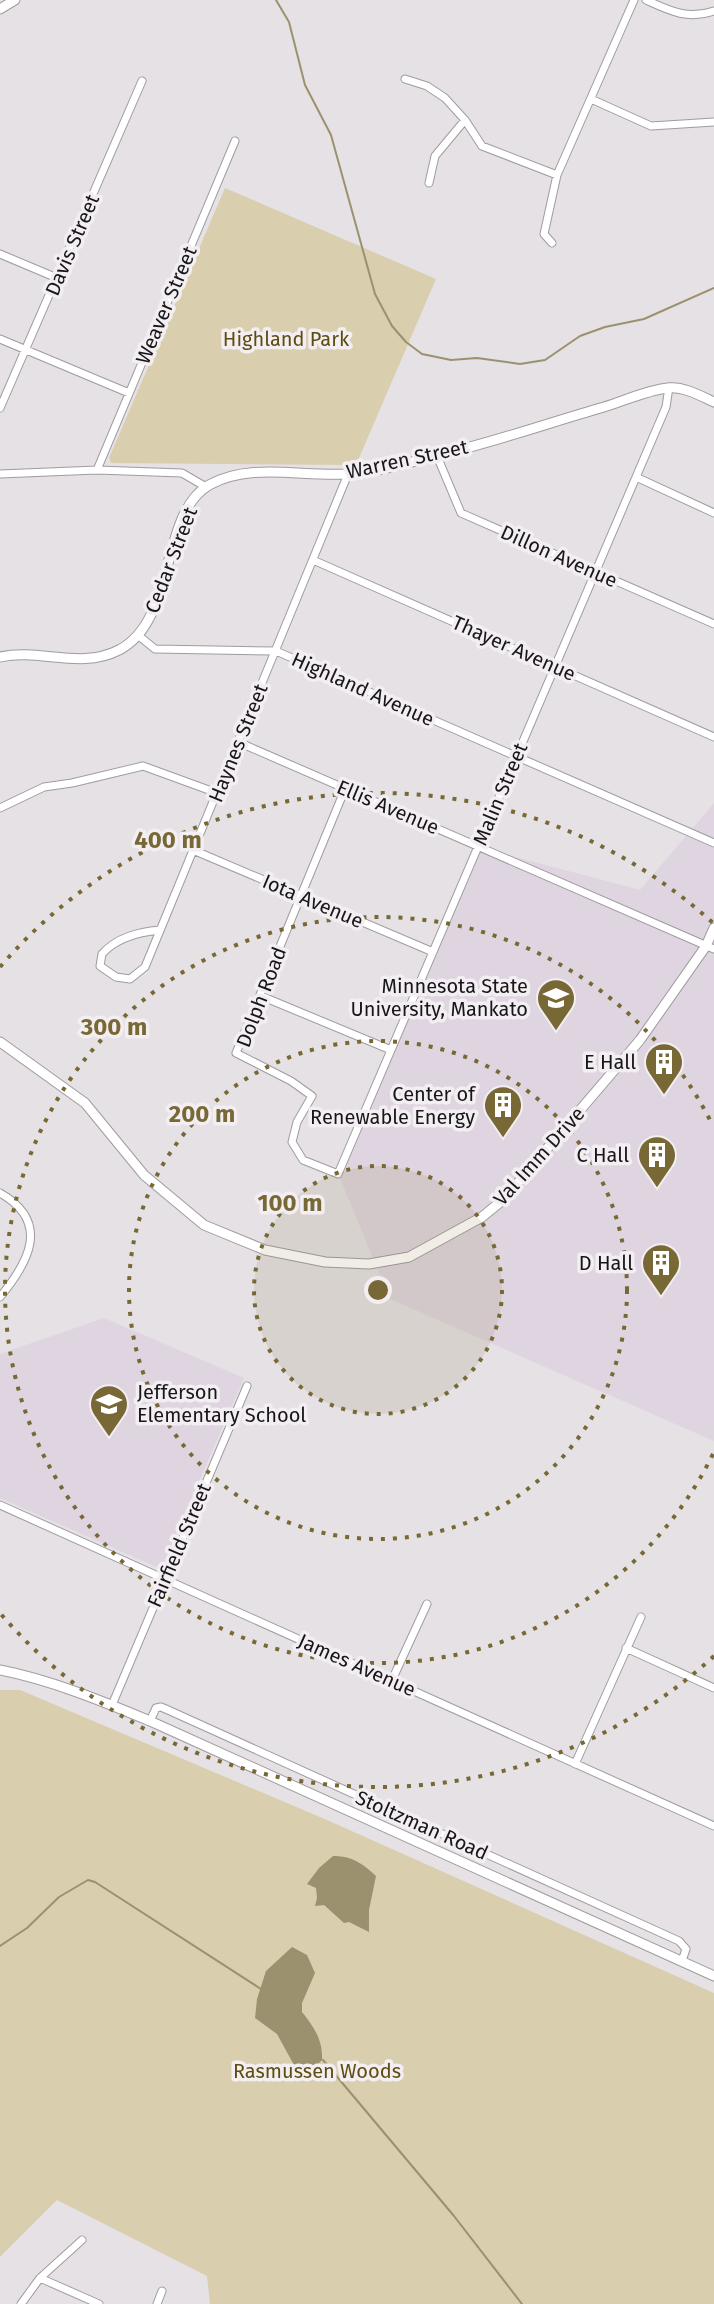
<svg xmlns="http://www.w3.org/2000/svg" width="714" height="2304" font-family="'Fira Sans',sans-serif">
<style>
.built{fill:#dfd5e0}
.green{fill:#d9ceae}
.water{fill:#9c916f}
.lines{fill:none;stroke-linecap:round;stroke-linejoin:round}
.stream{stroke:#9c916f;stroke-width:2}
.street-casing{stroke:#9f9ca0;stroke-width:9}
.secondary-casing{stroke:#9f9ca0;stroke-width:11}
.street{stroke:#fff;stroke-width:7}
.secondary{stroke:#fff;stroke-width:9}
.ring{fill:none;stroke:#786835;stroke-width:4;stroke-dasharray:4 8}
.labels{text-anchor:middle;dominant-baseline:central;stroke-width:7;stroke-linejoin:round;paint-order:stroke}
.street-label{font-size:20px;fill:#181618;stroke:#f2eef2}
.park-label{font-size:20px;fill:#5e4d0f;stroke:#f2eef2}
.poi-label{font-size:20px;fill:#181618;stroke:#f2eef2;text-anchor:end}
.centre{fill:#786835;stroke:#f2eef2;stroke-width:4}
.ring-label{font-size:24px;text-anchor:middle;font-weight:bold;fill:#786835;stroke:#f2eef2;stroke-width:7;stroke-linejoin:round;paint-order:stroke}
</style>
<rect width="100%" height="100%" fill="#e5e1e5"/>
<path class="built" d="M714 803V1441L390 1299 338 1174 478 847 640 890Z
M104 1318 244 1378 161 1569 0 1498V1354Z"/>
<path class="green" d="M225 188 436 279 356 465 111 463 109 458Z
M0 1690H20L327 1820 714 1993V2304H210L207 2276 57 2200 0 2257Z"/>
<path class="water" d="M333 1856C350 1855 364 1864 376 1876L369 1910V1932L349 1922 344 1923 324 1905 315 1906 317 1898 316 1888 307 1884 319 1868Z
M292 1947 307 1955 315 1973 302 2003V2012C314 2027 323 2040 322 2060L309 2073 300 2076 277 2034 255 2018 257 1999 266 1971Z"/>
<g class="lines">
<path class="stream" d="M276 0 289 22 305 85 331 135 375 294 392 326 406 342 422 354 451 360 477 358 520 364 545 360 580 336 605 327 644 319 714 288
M0 1946 27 1928 59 1897 88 1880 95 1882 261 1989
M323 2060 454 2216 522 2304"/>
<g class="street-casing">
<path id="street" d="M646 0C670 11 688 20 714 11
M405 79 427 86 445 98 465 120 482 146 557 175
M591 99 651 126 714 122
M429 183 435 156 465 120
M552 243 544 234 557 175 634 0
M0 254 57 278
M0 339 129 393
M0 408 142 81
M437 456 461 513 714 624
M97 470 235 141
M0 474 97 470 182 473 206 487
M636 477 714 513
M313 560 714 737
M139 636 155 649 276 651 714 843
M238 742 714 949
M345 789 236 1053 291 1081 312 1096 297 1122 292 1142 303 1160 338 1174 666 407 669 387
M0 808 44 787 72 783 143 766 217 793
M193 850 433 952
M160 930C139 932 117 937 102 954L100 966 116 977 130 979 145 967 348 474
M261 996 391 1050
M0 1193C51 1222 29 1262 0 1297
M0 1505 714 1826
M626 1648 714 1688
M392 1680 427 1604
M112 1705 247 1386
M150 1721 156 1708 161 1707 168 1710 679 1941 686 1949 682 1961
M575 1764 641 1617
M40 2278 99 2304
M21 2304 40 2278 82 2240
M157 2304 162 2291"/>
</g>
<g class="secondary-casing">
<path id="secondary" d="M0 9 15 0
M0 657C40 648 80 670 119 650 177 620 159 514 209 485 250 462 302 477 346 474 375 473 407 463 435 456 492 443 548 423 604 407 624 401 647 390 668 388 683 386 701 396 714 402
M0 1042 85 1103 144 1175 204 1225 265 1250 325 1262 369 1264 409 1257 482 1217 504 1199 640 1040 706 946 714 928
M0 1670C51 1680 102 1701 150 1721L714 1976"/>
</g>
<use href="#street" class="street"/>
<use href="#secondary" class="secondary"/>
</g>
<circle cx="378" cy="1290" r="124" fill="#786835" fill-opacity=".12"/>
<g class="ring">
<circle cx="378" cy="1290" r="124"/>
<circle cx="378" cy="1290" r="249"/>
<path d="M713 1454A373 373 0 1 1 713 1126"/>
<path d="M714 1656A497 497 0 0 1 0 1613M0 967A497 497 0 0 1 714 924"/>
</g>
<defs>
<g id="university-pin" transform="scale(2)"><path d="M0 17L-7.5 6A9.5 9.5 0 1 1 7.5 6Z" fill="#786835" stroke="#f2eef2"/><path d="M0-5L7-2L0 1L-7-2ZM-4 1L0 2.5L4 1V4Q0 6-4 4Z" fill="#fff"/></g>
<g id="building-pin" transform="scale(2)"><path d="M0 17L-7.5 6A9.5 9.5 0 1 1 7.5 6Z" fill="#786835" stroke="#f2eef2"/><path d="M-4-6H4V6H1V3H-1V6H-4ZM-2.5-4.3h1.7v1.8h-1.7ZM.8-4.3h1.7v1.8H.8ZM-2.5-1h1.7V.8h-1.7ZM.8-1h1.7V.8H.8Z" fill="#fff"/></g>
<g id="school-pin" transform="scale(2)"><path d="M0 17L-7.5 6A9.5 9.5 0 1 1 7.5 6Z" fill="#786835" stroke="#f2eef2"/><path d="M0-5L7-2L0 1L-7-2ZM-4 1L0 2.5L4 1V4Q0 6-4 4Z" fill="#fff"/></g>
</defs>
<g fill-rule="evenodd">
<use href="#university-pin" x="556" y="998"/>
<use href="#building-pin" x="664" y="1062"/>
<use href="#building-pin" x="503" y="1105"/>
<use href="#building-pin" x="657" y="1155"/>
<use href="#building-pin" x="661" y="1263"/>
<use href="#school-pin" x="109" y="1404"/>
</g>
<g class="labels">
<g class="street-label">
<text transform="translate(72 245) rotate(-67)">Davis Street</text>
<text transform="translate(166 305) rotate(-67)">Weaver Street</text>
<text transform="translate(407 459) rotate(-12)">Warren Street</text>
<text transform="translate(559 556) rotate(24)">Dillon Avenue</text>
<text transform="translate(171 560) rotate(-69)">Cedar Street</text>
<text transform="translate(514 648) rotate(24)">Thayer Avenue</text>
<text transform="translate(363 689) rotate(24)">Highland Avenue</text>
<text transform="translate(238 743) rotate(-68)">Haynes Street</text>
<text transform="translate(500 794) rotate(-67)">Malin Street</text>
<text transform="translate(388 807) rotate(23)">Ellis Avenue</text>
<text transform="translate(313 901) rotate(23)">Iota Avenue</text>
<text transform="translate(261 997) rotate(-69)">Dolph Road</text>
<text transform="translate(539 1156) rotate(-48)">Val Imm Drive</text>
<text transform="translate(179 1545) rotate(-67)">Fairfield Street</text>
<text transform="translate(357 1665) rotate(24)">James Avenue</text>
<text transform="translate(422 1825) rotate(24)">Stoltzman Road</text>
</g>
<g class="park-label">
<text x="286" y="339">Highland Park</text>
<text x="317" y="2071">Rasmussen Woods</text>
</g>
<g class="poi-label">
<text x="528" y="986">Minnesota State<tspan x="528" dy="23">University, Mankato</tspan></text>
<text x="636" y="1062">E Hall</text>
<text x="475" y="1094">Center of<tspan x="475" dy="23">Renewable Energy</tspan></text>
<text x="629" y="1155">C Hall</text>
<text x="633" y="1263">D Hall</text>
<text x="137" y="1392" text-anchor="start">Jefferson<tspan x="137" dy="23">Elementary School</tspan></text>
</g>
</g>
<circle cx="378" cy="1290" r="12" class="centre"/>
<g class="ring-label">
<text x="168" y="848">400 m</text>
<text x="114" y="1035">300 m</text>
<text x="202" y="1122">200 m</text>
<text x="290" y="1211">100 m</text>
</g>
</svg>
